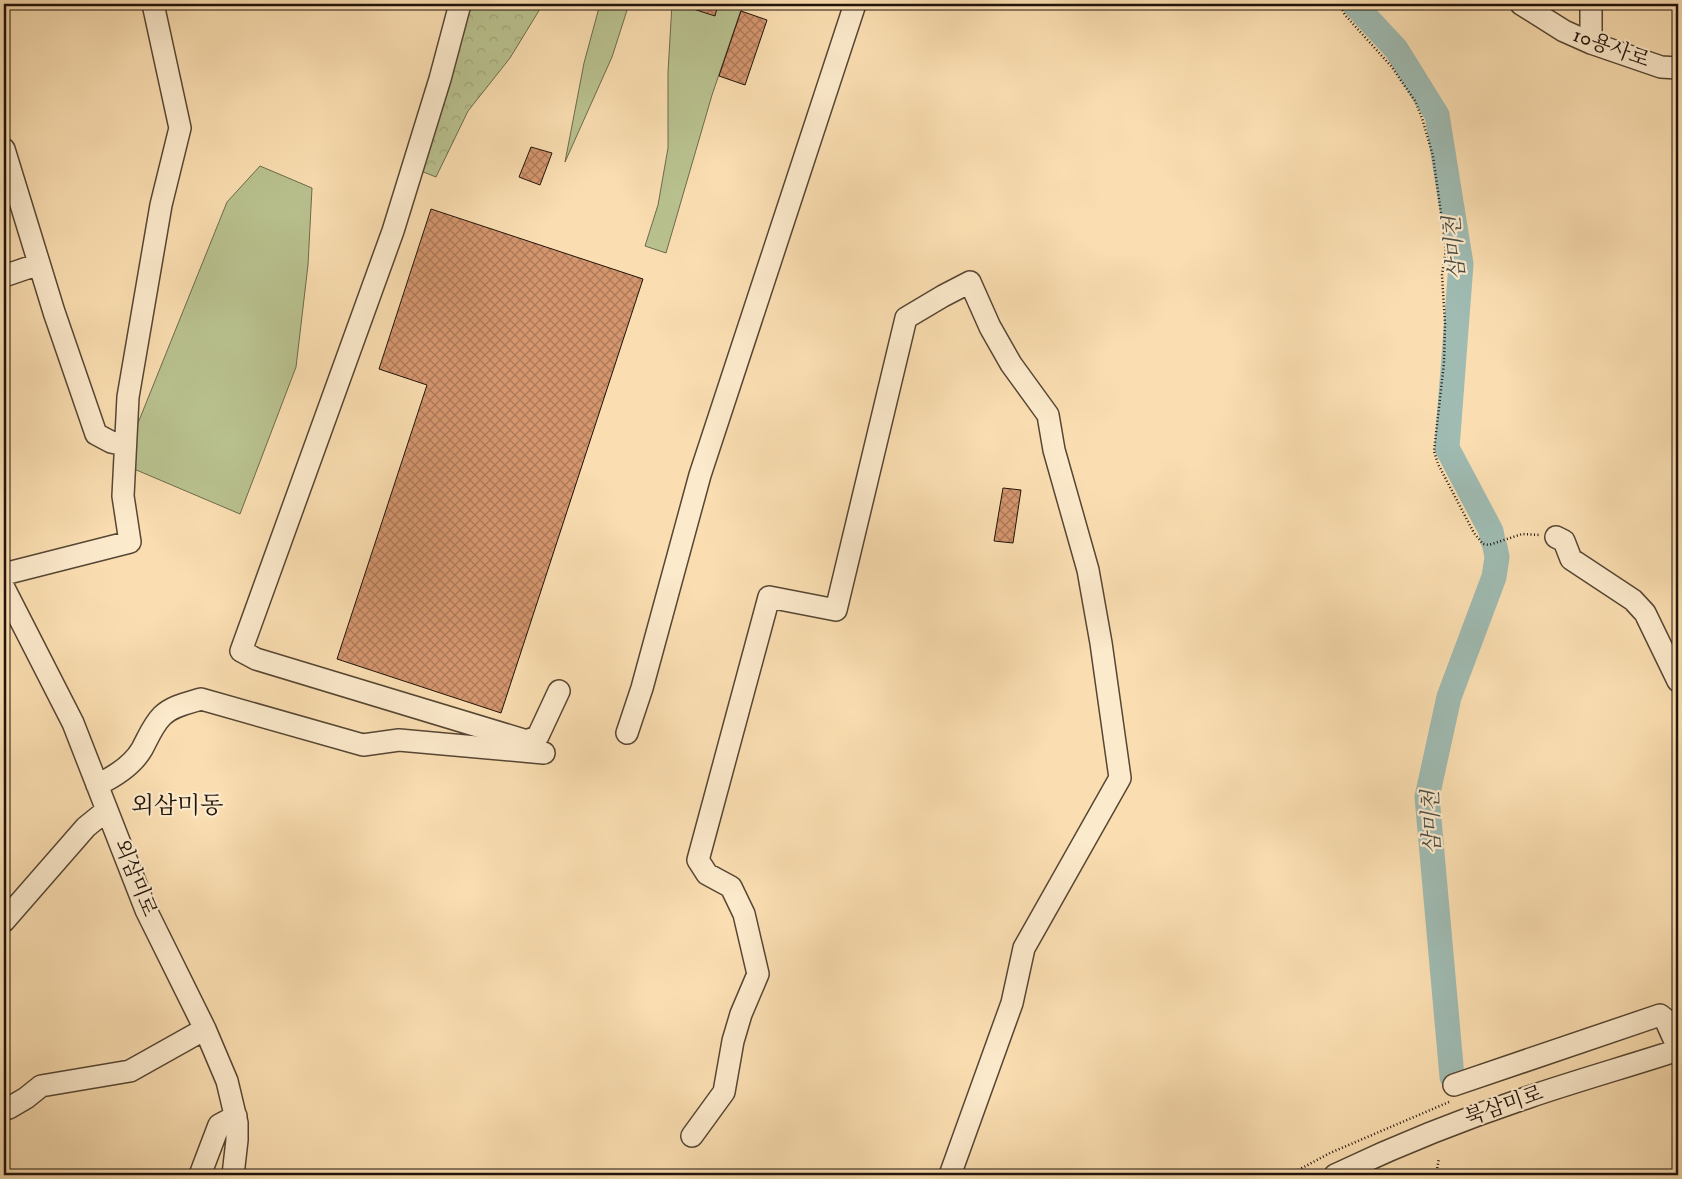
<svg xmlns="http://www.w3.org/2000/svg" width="1682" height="1179" font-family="'IM FELL DW Pica','Noto Serif KR',serif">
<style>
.green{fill:#b9c28f;stroke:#6c6a4c}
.forest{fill:url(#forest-crowns);stroke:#6c6a4c}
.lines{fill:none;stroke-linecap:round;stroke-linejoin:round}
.river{stroke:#9fbbb2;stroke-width:25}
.building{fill:url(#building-cross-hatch);stroke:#20130a}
.minor-casing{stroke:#564634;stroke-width:24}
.path{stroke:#20130a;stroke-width:2.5;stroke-dasharray:1 2.5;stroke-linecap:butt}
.minor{stroke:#fceacc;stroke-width:21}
.labels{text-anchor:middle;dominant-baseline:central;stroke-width:4.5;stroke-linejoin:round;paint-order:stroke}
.street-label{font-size:21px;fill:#20130a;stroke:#fceacc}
.water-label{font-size:22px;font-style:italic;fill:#4c4e45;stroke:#fceacc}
.quarter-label{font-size:24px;fill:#20130a;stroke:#fceacc}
</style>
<defs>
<pattern id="forest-crowns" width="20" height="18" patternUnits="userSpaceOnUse" patternTransform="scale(1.25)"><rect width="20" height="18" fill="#b9c28f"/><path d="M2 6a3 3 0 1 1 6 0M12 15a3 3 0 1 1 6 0" fill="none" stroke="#9fa67a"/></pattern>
<pattern id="building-cross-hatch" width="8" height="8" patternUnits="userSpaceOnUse" patternTransform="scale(1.25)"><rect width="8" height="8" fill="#d5966e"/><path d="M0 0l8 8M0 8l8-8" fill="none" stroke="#ac7959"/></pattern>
</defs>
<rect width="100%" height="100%" fill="#fadeb1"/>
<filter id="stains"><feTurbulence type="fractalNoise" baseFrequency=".004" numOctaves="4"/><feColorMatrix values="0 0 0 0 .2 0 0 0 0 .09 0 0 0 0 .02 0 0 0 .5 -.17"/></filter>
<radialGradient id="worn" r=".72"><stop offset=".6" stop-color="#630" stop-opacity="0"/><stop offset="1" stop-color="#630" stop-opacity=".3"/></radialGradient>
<path class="green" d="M600 4H629L612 57 565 162 584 63Z
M672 4H743L712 95 666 253 645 246 658 205 668 148V72Z
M260 166 312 188 308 265 296 367 240 514 134 469V433L227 202Z"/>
<path class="forest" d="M472 4H543L510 58 468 111 436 177 421 171Z"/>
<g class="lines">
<path class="river" d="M1354 4 1396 49 1437 115 1461 264 1447 448 1491 531 1493 541
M1452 1077 1427 797 1449 697 1494 577 1497 557 1495 547"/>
</g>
<path class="building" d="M684 4H718L715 16 684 6Z
M741 11 767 20 745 85 719 76Z
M531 147 552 153 540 185 519 177Z
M431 209 643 279 501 713 337 659 427 385 379 369Z
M1003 488 1021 490 1013 543 994 541Z"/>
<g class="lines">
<g class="minor-casing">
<path id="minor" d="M460 4 440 79 393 231 241 651 256 659 527 741 538 736 559 691
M1521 4 1564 31 1591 43 1661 67 1678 68
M1591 43V4
M4 149 54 312 96 434 111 442 125 445
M4 276 39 264
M1556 537 1564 541 1571 559 1633 600 1645 613 1678 681
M4 574 130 542 123 496 128 397 161 205 180 128 153 4
M4 588 73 723 146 910 205 1029 227 1081 237 1123V1140L233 1175
M627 733 642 688 700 475 855 4
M97 785C114 777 132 766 142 749 148 738 153 725 162 716 172 706 188 703 201 699L363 745 399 740 544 753
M4 921 86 827 107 810
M1454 1085 1660 1015 1665 1019 1678 1048
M4 1109 9 1108 26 1098 41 1086 130 1071 205 1029
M692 1136 724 1092 733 1041 741 1014 758 974 744 914 731 887 707 874 698 860 769 597 836 610 906 318 943 296 970 282 990 327 1011 364 1048 415 1054 450 1088 570 1101 643 1120 778 1024 948 1012 1003 950 1175
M200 1175 219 1125 236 1116
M1335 1175C1398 1145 1463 1119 1529 1097 1579 1080 1629 1066 1678 1050"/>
</g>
<path class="path" d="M1339 4 1345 15 1391 66 1415 101 1422 118 1433 156 1446 249 1442 275 1445 324 1444 363 1434 451 1438 464 1474 533 1483 544 1489 545 1522 534 1540 535
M1289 1175 1330 1153 1449 1102
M1436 1175 1439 1158"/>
<use href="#minor" class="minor"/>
</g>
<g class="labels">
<g class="street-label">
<text transform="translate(1611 48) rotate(20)">10용사로</text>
<text transform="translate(135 878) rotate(68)">외삼미로</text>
<text transform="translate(1504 1106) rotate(-19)">북삼미로</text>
</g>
<g class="water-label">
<text transform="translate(1455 248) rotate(-95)">삼미천</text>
<text transform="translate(1432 822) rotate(-92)">삼미천</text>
</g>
<g class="quarter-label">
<text x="177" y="806">외삼미동</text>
</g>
</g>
<rect width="1682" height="1179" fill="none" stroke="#fadeb1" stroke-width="20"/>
<rect x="5" y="5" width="1672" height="1169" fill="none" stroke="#20130a" stroke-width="2.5"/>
<rect x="10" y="10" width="1662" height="1159" fill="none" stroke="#20130a"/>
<rect width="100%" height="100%" filter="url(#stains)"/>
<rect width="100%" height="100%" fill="url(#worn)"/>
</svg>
